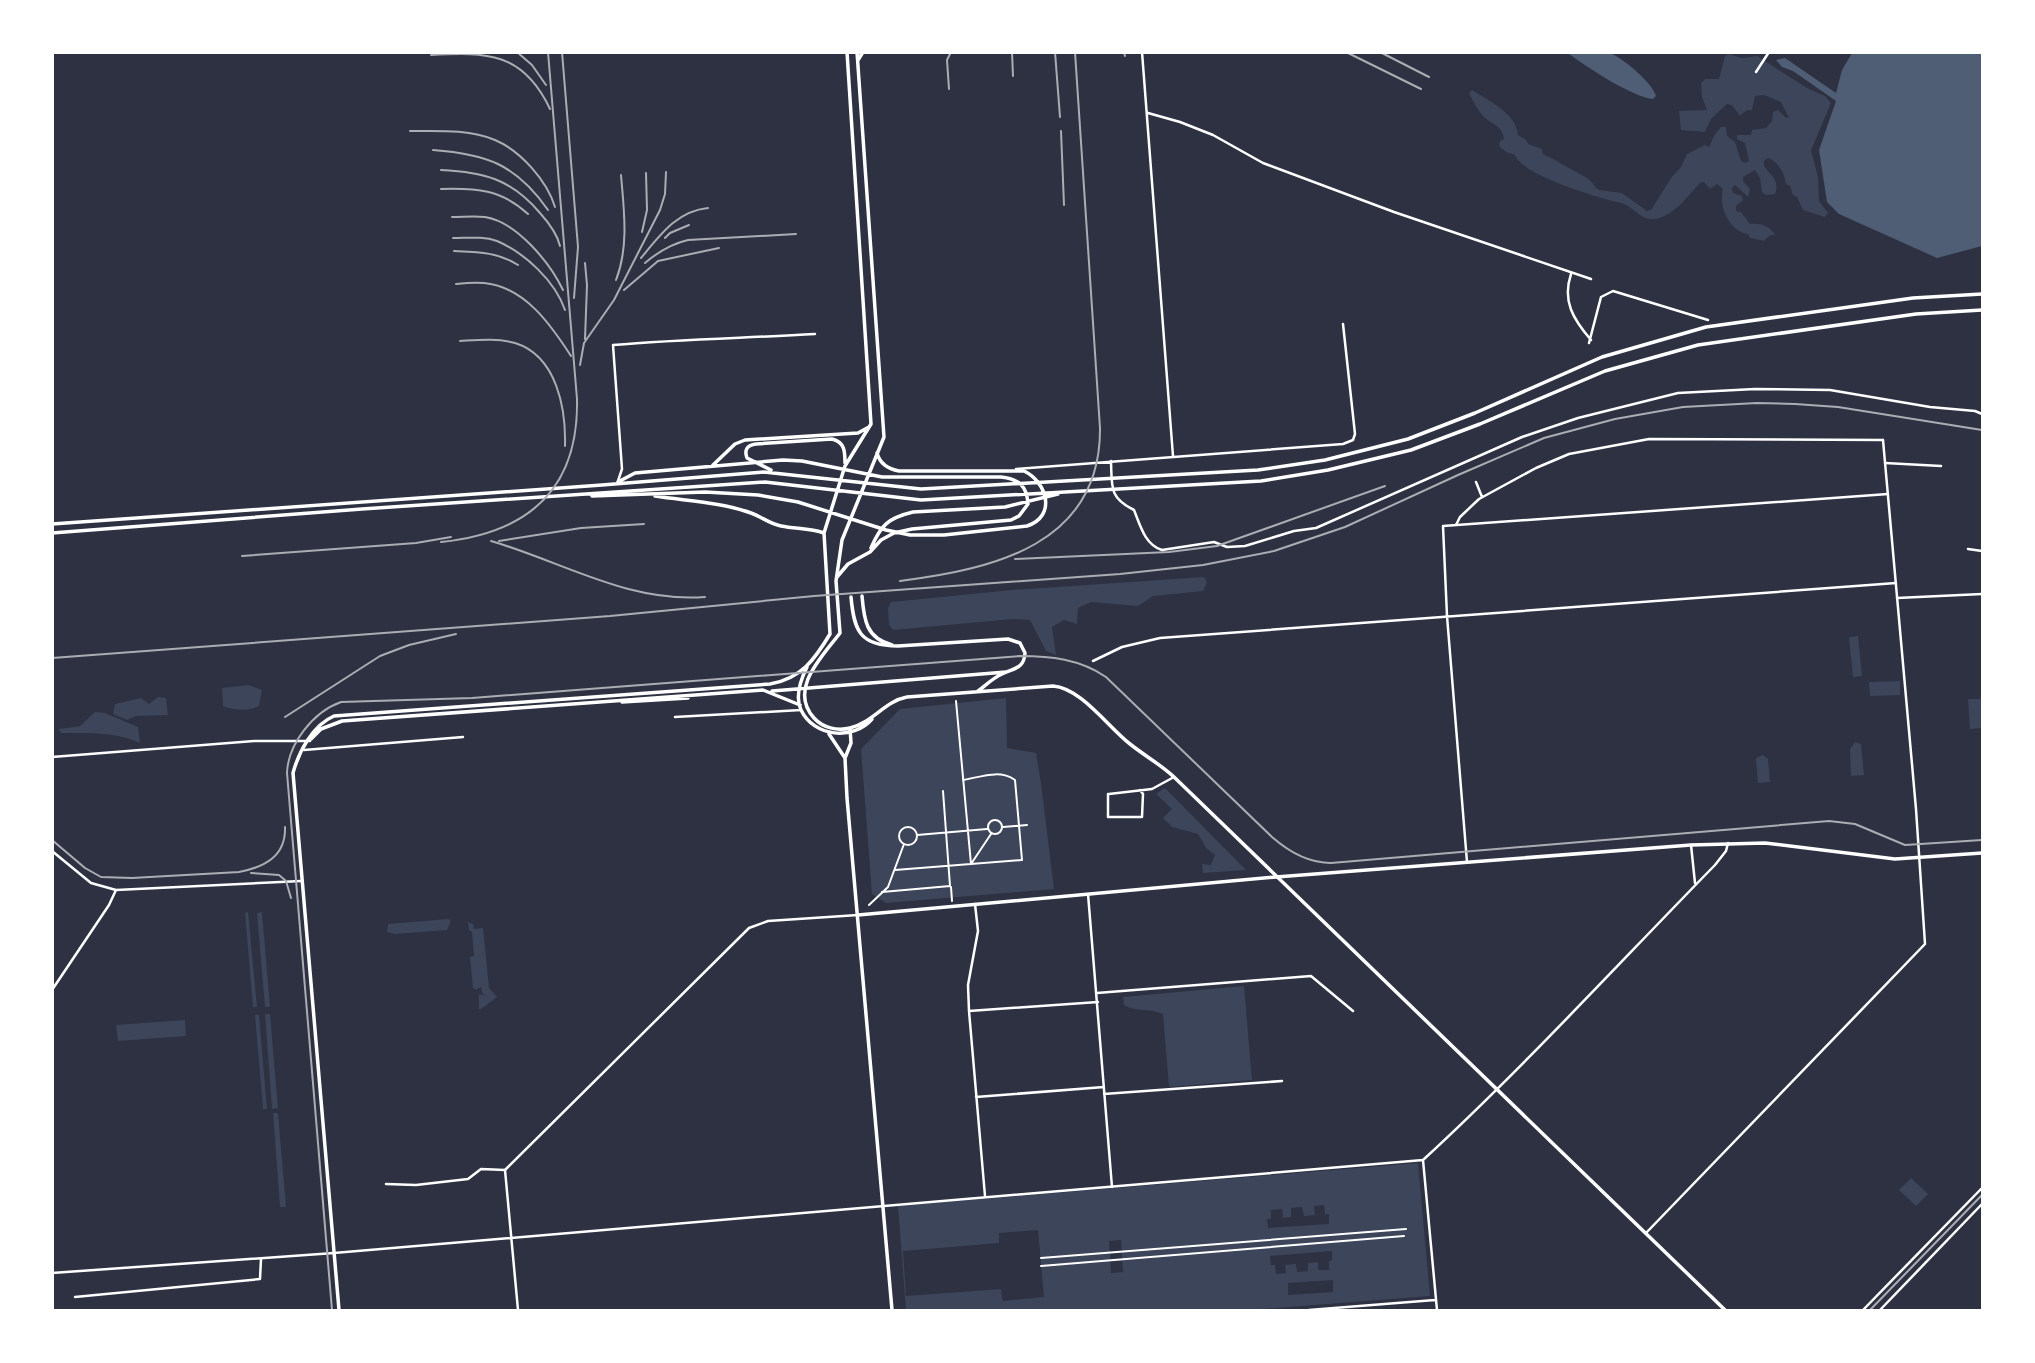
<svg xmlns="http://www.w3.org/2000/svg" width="2035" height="1363" font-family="'Fira Sans Condensed',sans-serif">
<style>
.green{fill:#3c4559;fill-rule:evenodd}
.water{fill:#4f5d75}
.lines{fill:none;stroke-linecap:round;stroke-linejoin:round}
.pedestrian{stroke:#fff;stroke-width:2}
.minor{stroke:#fff;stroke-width:2.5}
.tertiary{stroke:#fff;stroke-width:2.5}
.secondary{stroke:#fff;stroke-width:3.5}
.primary{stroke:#fff;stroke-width:3.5}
.tram{stroke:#abadb3;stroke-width:2}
.rail{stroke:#abadb3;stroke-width:2}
</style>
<rect width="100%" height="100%" fill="#2d3142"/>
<path class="green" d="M1729 54 1742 58 1757 56 1807 88 1825 96 1831 103 1811 150 1818 177 1819 201 1828 213 1825 217 1803 210 1797 197 1793 195 1790 186 1786 184C1784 173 1779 162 1768 158L1764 161V166C1771 176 1780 180 1775 194L1766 195 1762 192 1760 178 1755 170 1743 177V181L1750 189 1748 197 1735 185 1732 188 1733 193 1742 196 1743 200 1736 206V211L1741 212 1750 224C1760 223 1769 225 1775 235H1770L1764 241 1750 238 1748 234C1729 232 1718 205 1723 189L1717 184 1710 189 1704 182 1700 183C1688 196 1673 217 1654 219 1640 220 1633 206 1621 203 1600 199 1521 175 1515 155L1506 152 1499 146 1500 141 1504 139C1502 126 1495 126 1485 118 1479 113 1473 101 1469 93L1472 90C1489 101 1516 113 1518 135L1526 140 1528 144 1542 149 1543 154C1558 161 1572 170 1587 178 1592 181 1594 187 1599 190L1622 193 1647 211 1651 210 1671 178 1681 167 1687 154 1705 145 1709 147 1715 134 1721 127H1726L1727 136 1735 142 1741 161 1745 163 1749 161 1745 143 1737 139V135H1751L1752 130 1766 128 1772 121 1773 112 1778 110 1785 117 1789 118 1781 102 1764 95 1755 96 1752 110H1747L1740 116 1732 105 1727 104 1711 119 1705 132 1681 130 1679 111 1707 110 1702 97 1701 83 1705 79H1719L1725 56Z
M1204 577 1207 582 1203 591 1153 596 1138 606 1091 602 1078 608 1077 624 1064 620 1052 627 1056 655 1046 651 1030 620 1013 619 893 630 889 625 888 608 891 602 1012 590Z
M1858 636 1862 676 1853 677 1849 637Z
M1900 681V695L1870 696 1869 682Z
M249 685 262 690 259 706C247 711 235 711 223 706L222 688Z
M158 697 166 698 168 715 136 716 127 720 113 714 115 704 141 698 149 704Z
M1006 698 1007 748 1036 753 1041 783 1054 889 886 903 872 894 861 749 900 709Z
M1968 699H1982V728L1970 729Z
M95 712 105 713 138 727 140 743C117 732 88 733 61 733L59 729 80 726Z
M1855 742 1861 744 1864 775 1851 776 1850 749Z
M1763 755 1768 759 1770 782 1758 783 1756 758Z
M1165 788 1246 870 1203 873 1202 864 1211 865 1215 855 1206 848 1198 834 1172 827 1163 818 1172 809 1156 794Z
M248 912 257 1007H253L245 913Z
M262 912 270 1007H265L257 913Z
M448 919 451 921 447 930 394 934 387 932 388 924Z
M468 922 473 924 474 929 483 928 489 988 497 997 481 1009H479V994L490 998 483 995 481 987 476 990 473 988 470 957 474 956 472 932 469 930Z
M1244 986 1252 1080 1169 1087 1163 1014C1150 1008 1134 1012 1124 1005L1123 997Z
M265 1014H270L278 1108 272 1109Z
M255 1015H259L267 1109H263Z
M185 1020 186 1036 118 1041 116 1025Z
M273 1113H278L286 1207H280Z
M1418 1163 1430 1296 1249 1310H906L898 1206ZM1324 1205 1325 1214H1329V1224L1268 1228 1267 1219H1271V1210L1282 1209 1283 1218 1291 1217V1208L1302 1207 1304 1216 1315 1215 1314 1206ZM1038 1230 1044 1297 1003 1301 1001 1289 906 1296 903 1251 999 1243V1233ZM1121 1240 1123 1272 1111 1273 1109 1241ZM1332 1251V1260L1329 1261V1270H1318V1262L1308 1263V1271L1297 1272 1296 1264 1285 1265 1286 1273 1276 1274 1275 1265H1271L1270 1256ZM1333 1280V1292L1288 1295V1283Z
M1911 1178 1928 1194 1916 1206 1899 1190Z"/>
<path class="water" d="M1568 53C1580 52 1595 50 1607 52 1620 55 1653 83 1656 96L1653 99C1632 97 1585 66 1568 53Z
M1852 53H1982V246L1937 258 1839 214 1827 202 1819 150 1836 101 1793 71 1782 67 1776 60 1785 58 1836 93 1842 70Z"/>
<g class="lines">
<path class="pedestrian" d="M956 701 971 864 991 834
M988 827a7 7 0 1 1 14 0a7 7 0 1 1-14 0Z
M899 836a9 9 0 1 1 18 0a9 9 0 1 1-18 0Z
M1003 827 1027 825
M917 835 987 829
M895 870 1022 860 1015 780C999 769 981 777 963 780
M951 887 952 901
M882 892 950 886 943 791
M869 905 888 887 904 844
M1041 1258 1406 1229
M1041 1266 1404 1236"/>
<path class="minor" d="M1142 52 1173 456
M1756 72 1769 52
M1148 113 1180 122 1213 135 1263 163 1394 212 1591 279
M1571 274C1562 301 1573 319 1591 340
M1589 343 1601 297 1613 291 1708 320
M1111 461C1112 487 1109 498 1134 510 1140 525 1145 545 1162 550L1214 542 1227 547 1245 546 1294 531 1316 528 1522 437 1578 418 1678 393 1755 389 1830 390 1930 407 1975 411 1982 414
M1885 463 1941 466
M1016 469 1343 444 1353 440 1355 434 1343 324
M618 481 622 469 613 345C681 339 748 338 815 334
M1476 482 1482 497
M1456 525 1460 517 1479 499 1536 468 1569 454 1649 439 1883 440
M1968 549 1982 551
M1897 598 1982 594
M1093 661 1122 647 1160 638 1896 583
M675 717 801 710
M304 750 463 737
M1140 790 1143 794 1142 817H1108V794H1109L1152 789 1174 777
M1467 862 1447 616 1443 526 1888 494
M1088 894 1112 1187
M975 904 978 931 968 985 969 1011 985 1196
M1097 993 1311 976 1353 1011
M969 1011 1098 1002
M1104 1094 1282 1081
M976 1097 1104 1087
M386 1184 416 1185 468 1179 481 1169 505 1170
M75 1297 260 1279 261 1259"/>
<path class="tertiary" d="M52 757 254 741H310
M1691 845 1695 883
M52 851 91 883 116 890 301 881
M52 990 109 905 116 890
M1423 1160C1525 1066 1618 964 1715 865L1726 851 1728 843
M1423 1160 1437 1310
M1646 1233 1925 944 1916 809 1883 440
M52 1273 334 1253 1423 1160
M518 1310 505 1170 749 928 768 921 858 915
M1309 1310 1435 1300
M1863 1310 1982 1188
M1880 1310 1982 1204"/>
<path class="secondary" d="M858 915 1276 877 1691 845 1765 843 1895 859 1982 853"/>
<path class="primary" d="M857 52 884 437 842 540 836 581 840 633C822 657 788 689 814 718 823 728 837 731 850 728 872 723 885 701 907 697L1053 686C1081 688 1108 727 1130 744 1145 756 1160 764 1174 777L1725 1310
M858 60 863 52
M713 465 735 444 745 440 858 433 869 427
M771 470 747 458C744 450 747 445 756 444L832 439C845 442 845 452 845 463
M618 482 635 473 783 460 802 461 882 477H1001C1019 479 1027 486 1028 504L1019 516 1011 520 912 529 894 533 881 540 870 552 848 564 837 577
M592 496 705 492 758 495 798 502 886 530 910 535H944L1027 526C1057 516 1047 482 1024 471H899C888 469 880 464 877 453
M655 496C687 501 721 502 751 513 762 517 770 524 781 526 796 529 810 528 824 533
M52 524 602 485 764 472 921 489 1258 470 1325 460 1408 439 1475 413 1602 357 1706 327 1913 298 1982 294
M52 533 362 509 765 482 921 500 1261 481 1328 470 1411 450 1480 424 1605 371 1698 345 1916 314 1982 310
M871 548C881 525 888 518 913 512L1005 507 1058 494
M862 596C864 620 866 638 892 645
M851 597C854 631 860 646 898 646L1008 639 1020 643 1025 653C1024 669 1014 668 1002 674 993 678 986 685 978 691
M807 667C801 679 795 697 801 710 814 737 853 741 872 719
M772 691 1006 672
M622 702 688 698
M850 728 851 743 845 758 847 798 892 1310
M829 734 845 758
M311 739 321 729 342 721 763 690 800 705
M339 1310 293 773C299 751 313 725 334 716L770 684C801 679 815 659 830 634L824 533 845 466 871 424 847 52"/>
<path class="tram" d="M52 840 85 868 101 877 132 878 239 872C265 867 286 856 285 827
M251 873 279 875 286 881 291 898
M332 1310 287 773C288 744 313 712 341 702L472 698 1020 656C1050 656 1080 659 1106 677L1272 837C1288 851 1309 863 1331 863L1829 821 1855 824 1905 845 1982 840
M1870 1310 1982 1195"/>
<path class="rail" d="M517 52 532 65 546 85
M562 52 578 247 574 298
M1012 52 1013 76
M1055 52 1060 117
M1124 52 1125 56
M1346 52 1421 89
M1380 52 1429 77
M431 55C487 52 523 52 550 109
M949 89 947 60 951 52
M410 131C437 131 469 129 495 140 521 151 547 181 555 207
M1061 131 1064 205
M433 150C486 154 516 164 548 210
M441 170C484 172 511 179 540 213 549 223 557 233 560 246
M441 189C476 188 501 189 528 214
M452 217C463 217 474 216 485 217 517 222 550 263 563 290
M642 232 647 210 646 173
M453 238C468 238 483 236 497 241 525 253 555 281 565 310
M665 238 670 233 689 225
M454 251C477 252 498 252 518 265
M641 258C660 235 677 211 708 208
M645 263C659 251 671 244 688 240L796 234
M616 280C629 247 624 210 621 175
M456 284C465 283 475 282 484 283 525 287 551 325 571 356
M624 290 658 261 719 248
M585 339 587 285 585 263
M460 341C478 340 497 338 515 343 557 356 566 409 565 446
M580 365 584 343 614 300 660 210 665 194 666 172
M491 541C563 562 628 603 705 597
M499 541 581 528 644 524
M441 542C527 533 579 490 577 399L548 52
M242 556 416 543 451 537
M1015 559 1169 552 1217 546 1385 486
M900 581C995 569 1101 544 1100 428L1075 52
M52 658 610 616 814 596 1120 574 1203 565 1274 551 1345 527 1458 475 1544 438 1615 419 1683 407 1757 403 1795 404 1838 407 1982 430
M285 717 380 656 409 645 456 634"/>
</g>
<rect width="2035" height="1363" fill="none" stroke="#ffffff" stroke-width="108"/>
</svg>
